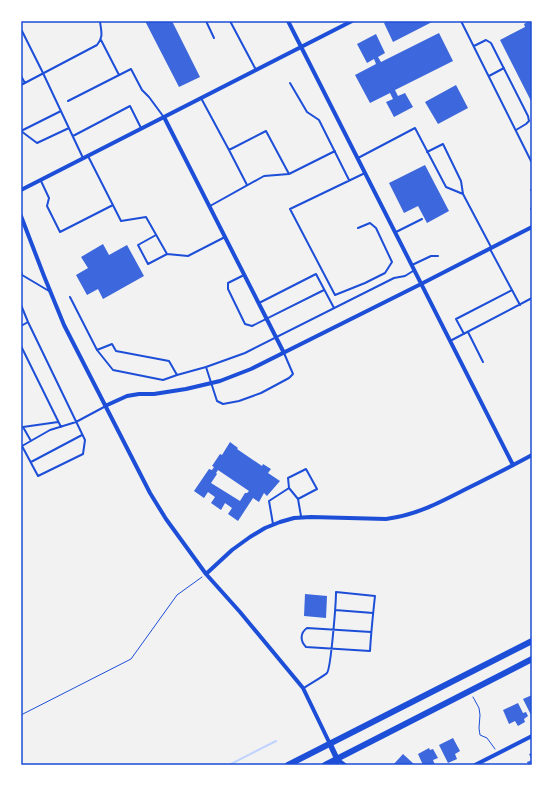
<svg xmlns="http://www.w3.org/2000/svg" width="553" height="786" font-family="Commissioner,sans-serif">
<style>
.lines{fill:none;stroke-linecap:round;stroke-linejoin:round}
.stream{stroke:#bfd3fe;stroke-width:2}
.building{fill:#3d67dc;fill-rule:evenodd}
.path{stroke:#1d4ed8;stroke-width:1}
.service{stroke:#1d4ed8;stroke-width:2}
.minor{stroke:#1d4ed8;stroke-width:4}
.tertiary{stroke:#1d4ed8;stroke-width:5.5}
.secondary{stroke:#1d4ed8;stroke-width:6}
.neatline{fill:none;stroke:#1d4ed8;stroke-width:1.5}
</style>
<rect width="100%" height="100%" fill="#f2f2f2"/>
<g class="lines">
<path class="stream" d="M229 765 276 741"/>
</g>
<path class="building" d="M145 21H172L200 77 179 87Z
M387 21H434L393 42 384 23Z
M529 21H532V103L500 40 525 27 524 24Z
M439 33 453 61 395 90 398 96 405 93 413 107 394 117 386 102 393 99 390 93 370 103 355 75 376 64 374 59 367 63 357 44 376 34 385 53 378 57 381 62Z
M456 85 468 108 438 124 425 102Z
M425 165 449 211 427 223 418 206 404 213 389 183Z
M103 244 109 255 127 245 144 276 103 299 98 289 87 295 76 275 88 268 81 257Z
M230 442 238 448 237 449 262 466 263 464 271 469 268 473 280 481 267 496 264 493 259 502 253 498 238 521 228 514 232 508 225 503 221 510 211 503 215 497 208 492 204 498 194 491 209 469 212 470 214 467 212 466 220 454 222 455ZM218 470 249 491 247 493H245L240 501 211 483 217 474 216 473Z
M305 594 327 596 326 618 304 616Z
M532 695V717L523 699Z
M518 703 523 713 526 712 528 716 524 719 525 722 518 726 515 721 509 724 503 710Z
M453 738 460 751 455 754 457 759 448 763 439 745Z
M429 748 430 750 433 749 438 758 433 760 435 765H423L418 754Z
M532 753V765H528L527 762 532 760 529 754Z
M403 754 415 765H393Z"/>
<g class="lines">
<path class="path" d="M473 697 479 708 480 715 479 728 480 735 487 738 495 749
M21 715 131 659 177 595 202 577"/>
<path class="service" d="M206 21 214 38
M230 21 256 70
M461 21 532 163
M21 29 43 73 83 158
M101 40 119 75
M474 46 486 40 491 43 528 116 529 121 526 124 516 130
M21 76 25 83
M489 76 504 68
M290 83 307 112 319 120 349 180
M21 85 97 45C104 36 101 32 100 21
M201 98 229 150 266 131 289 174 335 151
M68 101 131 69 142 90 149 97 163 116
M61 111 21 131 37 143 69 128
M73 136 130 106 141 128
M229 150 247 185
M427 152 443 144 461 181 463 194 491 247
M88 156 121 221 146 217 167 254 188 256 225 237
M358 158 415 128 446 187 463 194
M41 181 49 198 47 206 60 232 113 205
M531 190H532
M210 206 264 176 289 174
M531 209H532
M358 228 370 223 376 228 392 262 385 273 365 283 335 295 290 209 365 173
M396 232 422 219
M156 235 138 245 148 264 167 254
M412 265 431 256H438
M21 271 22 275 49 291
M244 275 228 283V289L245 324 252 326 324 290
M512 290 520 305
M70 297 97 350
M259 303 316 274 334 308
M21 305 28 322 85 440 83 454 38 476 22 446 50 430 76 422 104 407
M21 326 28 322
M468 332 483 362
M464 334 456 319 512 290 490 249
M450 341 532 298
M21 346 61 427
M206 367 245 353 394 278 405 276 413 271
M177 375 163 380 113 370 97 350 112 344 116 351 169 361 177 375 206 367 217 401 223 404 239 401 261 393 276 385 289 378 293 374 284 353
M31 441 23 427 58 422
M31 462 82 435
M298 499 317 489 306 469 288 478 289 488 298 499 301 516
M273 524 269 501 289 488
M335 610 373 613
M304 688C308 685 324 676 327 673 331 668 336 603 336 592L375 596C373 614 371 633 370 651L306 647C300 641 300 633 307 628L371 632"/>
<path class="minor" d="M288 21 513 465
M164 117 284 353
M21 190 352 21
M21 216 44 276 64 325 150 493 166 519 206 574 240 612 303 688 330 744
M105 406 127 396 139 394H154L186 389 220 381 251 369 421 284 532 227
M206 574 232 550 250 537 265 528 280 522 294 518 311 517 386 519C416 515 439 503 466 489 488 478 510 467 532 455
M337 759 345 765
M337 765V759
M475 765 532 736"/>
<path class="tertiary" d="M330 744 337 759"/>
<path class="secondary" d="M288 765 532 641
M325 765 532 659"/>
</g>
<rect width="553" height="786" fill="none" stroke="#ffffff" stroke-width="44"/>
<rect x="22" y="22" width="509" height="742" class="neatline"/>
</svg>
